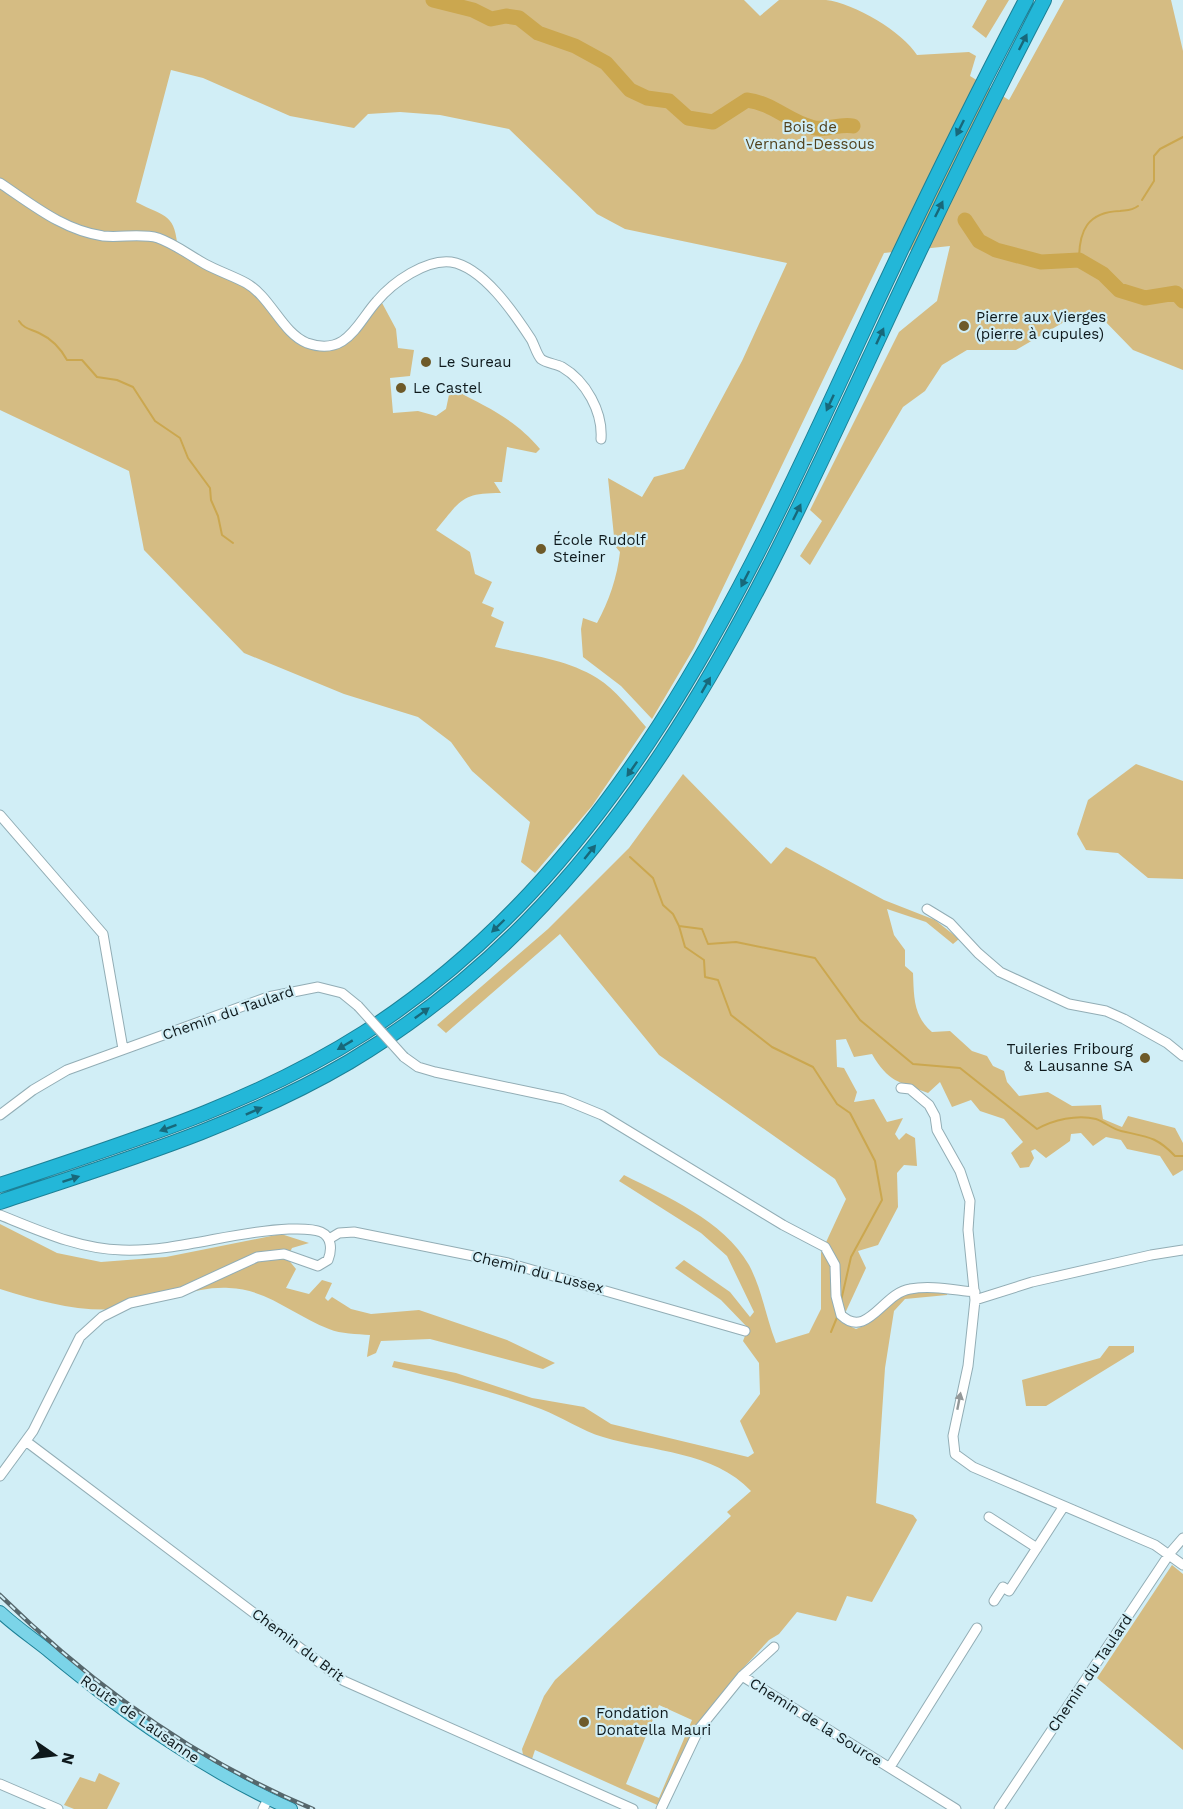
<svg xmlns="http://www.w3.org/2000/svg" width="1183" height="1809" font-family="'Work Sans',sans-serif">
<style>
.green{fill:#d5bc83;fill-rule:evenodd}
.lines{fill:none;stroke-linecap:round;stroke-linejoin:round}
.stream{stroke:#cba74f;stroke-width:2}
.river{stroke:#cba74f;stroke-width:15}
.minor-casing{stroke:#92adb5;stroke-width:11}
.major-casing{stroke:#1c8096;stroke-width:14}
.highway-casing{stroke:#1c8096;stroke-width:16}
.minor{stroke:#fff;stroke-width:9}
.major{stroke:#7bd4e8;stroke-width:12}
.highway{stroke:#23b7d8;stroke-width:14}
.rail-casing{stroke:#56676c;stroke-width:4.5}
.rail{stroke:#d1eef6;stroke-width:2;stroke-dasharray:7;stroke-linecap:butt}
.minor-bridge-casing{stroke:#92adb5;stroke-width:11;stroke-linecap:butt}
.minor-bridge{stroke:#fff;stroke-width:9}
.oneway{fill:#18687a}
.oneway2{fill:#939899}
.poi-dot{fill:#6e5a29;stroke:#d1eef6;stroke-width:2}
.labels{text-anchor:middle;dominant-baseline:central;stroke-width:4.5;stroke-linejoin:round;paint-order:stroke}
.park-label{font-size:15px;fill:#52421d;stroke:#d1eef6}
.poi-label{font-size:15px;fill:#0e191c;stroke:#d1eef6;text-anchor:start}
.street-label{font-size:15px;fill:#0e191c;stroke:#d1eef6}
</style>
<rect width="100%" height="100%" fill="#d1eef6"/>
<path class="green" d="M0 0H744L760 16 779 0C794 0 811 0 826 0 854 3 903 32 917 55L969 52 976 56 970 76 1009 100 1064 0H1171L1183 51V370L1133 350 1099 315H1076L1016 350H967L942 365 925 391 903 407 810 565 800 556 822 521 810 510 899 332 937 301 950 246 884 253 694 648 652 719 621 686 583 657 581 629 583 618 597 623C609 601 617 578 620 552L615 546 608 478 642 497 654 477 684 469 742 361 787 263 625 229 597 214 509 129 440 115 400 112 368 114 354 128 290 116 203 78 171 70 136 202C167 218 175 213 178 251L259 296 291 336 338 346 354 338 381 301 396 329 398 348 414 350 410 376 390 378 393 413 418 411 436 416 446 409 450 390 456 391C488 407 517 421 540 449L536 453 507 447 502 482H494L501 493C461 493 461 500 436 530L470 552 475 574 492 582 482 603 494 608 491 616 504 622 495 647C528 655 567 659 597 678 616 690 631 710 646 727L592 806 535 873 521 862 530 822 472 771 451 742 418 717 344 694 244 653 144 550 129 471 0 410Z
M987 0H1009L986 38 972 27Z
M1136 764 1183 781V879L1148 878 1118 853 1086 850 1077 834 1088 800Z
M683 774 771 864 786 847 884 900 935 920 959 939 953 944 926 922 887 909 894 935 905 950V966L913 973C914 996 913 1016 932 1032L950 1031 972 1051 987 1056 993 1066 1004 1071 1007 1082 1019 1096 1048 1092 1072 1106 1101 1105 1103 1119 1122 1127 1128 1116 1175 1128 1183 1143V1170L1173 1176 1160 1156 1127 1149 1121 1140 1106 1137 1093 1146 1081 1133 1071 1134 1070 1141 1046 1158 1035 1149 1031 1151 1034 1158 1029 1167 1020 1168 1011 1153 1023 1142 1004 1119 980 1111 971 1100 952 1107 940 1082 928 1093C899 1082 888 1082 872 1054L854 1057 846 1039 836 1040 837 1067 844 1068 857 1092 854 1102 874 1099 887 1122 903 1118 895 1134 899 1140 906 1133 915 1138 917 1166 904 1165 897 1173 898 1207 878 1245 858 1251 866 1268 841 1322 856 1329 866 1325 903 1294 941 1290 948 1292 947 1295 905 1299 894 1311 885 1368 876 1503 913 1515 917 1520 872 1602 847 1596 836 1621 797 1612 779 1634 769 1640 734 1678 692 1736 664 1808 535 1750 532 1759 523 1755 522 1749 544 1696 555 1680 731 1516 727 1512 751 1491C713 1451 653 1452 603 1437 582 1431 562 1417 541 1409 493 1391 442 1379 392 1367L394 1361 456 1373 532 1398 584 1407 611 1424 748 1457 754 1453 740 1421 760 1394 759 1363 743 1341 748 1328 721 1300 675 1268 684 1260 730 1292 750 1317 754 1312 727 1256 701 1233 619 1181 624 1175C667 1197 723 1220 749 1265 762 1289 766 1318 776 1343L809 1333 821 1309V1253L846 1199 835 1179 659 1055 560 934 446 1033 437 1025 548 929 629 848ZM659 1705 692 1720 659 1798 626 1784Z
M0 1224 57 1253 101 1262 166 1257 281 1234 309 1243 292 1248 287 1258 296 1269 286 1288 309 1294 322 1280 332 1283 325 1298 328 1301 332 1297 351 1309 371 1314 419 1310 507 1340 555 1363 543 1369 430 1339 381 1341 376 1353 367 1357 370 1335C357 1334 341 1334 329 1329 295 1316 267 1289 229 1288 197 1286 166 1301 135 1307 89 1315 44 1303 0 1289Z
M1109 1346H1134V1352L1046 1406H1026L1022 1380 1100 1358Z
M1172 1565 1183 1574V1750L1097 1678Z
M99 1773 120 1783 107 1809H74L64 1805 80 1777 95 1782Z"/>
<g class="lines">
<path class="stream" d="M1142 200 1154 181V156L1160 149 1183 137
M1079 260C1079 231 1087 212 1120 211 1127 210 1131 211 1138 206
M19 321C24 329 31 329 39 333 52 339 61 349 67 360H82L97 377 117 380 133 387 155 421 180 438 188 458 210 488 211 500 218 516 222 535 233 543
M630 857 653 878 663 905 673 914 679 926 685 947 704 960 705 977 718 980 731 1015 772 1047 813 1067 837 1104 850 1113 875 1161 882 1200 851 1257 841 1301
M679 926 702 929 708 944 736 942 815 958 860 1020 913 1064 960 1068 1037 1129C1053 1120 1077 1114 1096 1119 1105 1122 1112 1129 1121 1131 1147 1137 1156 1136 1175 1156H1183
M831 1332 838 1315"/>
<path class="river" d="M433 0 473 10 491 19 506 16 519 18 538 33 575 46 606 63 630 90 647 98 669 101 688 118 713 122 747 100C772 103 788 121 811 127 826 132 838 123 853 126
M965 220 979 241 996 250 1041 262 1079 260 1103 274 1119 290 1145 298 1176 293 1183 301"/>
<g class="minor-casing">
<path id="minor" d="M0 183C33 205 63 230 103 236 121 238 141 233 158 238 175 244 189 255 205 264 218 271 233 276 246 283 271 297 282 333 307 343 347 357 357 323 377 301 393 282 426 259 451 262 483 267 514 313 531 339 534 344 537 355 541 359 546 363 556 364 562 367 586 381 603 412 601 439
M0 815 103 934 123 1049
M927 909 950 923 978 953 1000 972 1069 1004 1106 1011 1124 1019 1167 1043 1183 1056
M404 1057 418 1067 435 1072 563 1099 602 1115 783 1225 825 1247 835 1265 836 1296 841 1315C867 1340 883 1293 910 1289 931 1285 953 1290 975 1292
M901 1088 910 1089 929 1105 935 1116 937 1130 960 1171 970 1201 968 1230 975 1300 968 1366 953 1436 955 1454 973 1467 1155 1545 1183 1565
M0 1115 33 1090 67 1070 268 997 318 987 342 993 358 1006
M0 1215C40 1231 79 1249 122 1250 178 1252 233 1231 289 1229 299 1229 312 1228 321 1232 332 1237 332 1250 328 1260L318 1266 284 1254 257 1257 181 1292 130 1303 102 1317 80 1337 33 1431 0 1476
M329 1239 339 1233 354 1232 508 1263 745 1331
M975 1300 1032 1282 1151 1255 1183 1250
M27 1442 344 1681 633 1809
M989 1517 1037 1548
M994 1601 1003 1587 1009 1591 1064 1506
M742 1676 956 1809
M890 1767 977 1628
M0 1784 58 1809
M263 1809 268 1799
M661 1809 699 1729 742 1676 774 1647
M999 1809 1170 1553 1183 1538"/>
</g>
<g class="major-casing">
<path id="major" d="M0 1612C16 1627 34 1639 50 1652 124 1713 203 1770 291 1809"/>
</g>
<g class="highway-casing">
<path id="highway" d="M0 1185C125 1143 251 1105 364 1033 614 872 739 601 859 340 912 225 967 112 1026 0
M0 1202C119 1162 240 1126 349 1062 621 900 747 622 875 346 929 229 985 114 1044 0"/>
</g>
<use href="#minor" class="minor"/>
<use href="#major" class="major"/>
<use href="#highway" class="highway"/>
<g class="rail-casing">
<path id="rail" d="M0 1595C91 1684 195 1760 313 1809"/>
</g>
<use href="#rail" class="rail"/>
<g class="minor-bridge-casing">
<path id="minor-bridge" d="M358 1006 404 1057"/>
</g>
<use href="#minor-bridge" class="minor-bridge"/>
</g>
<defs><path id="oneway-solid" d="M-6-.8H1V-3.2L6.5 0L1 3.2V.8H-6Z" transform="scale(1.5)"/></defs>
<g class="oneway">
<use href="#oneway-solid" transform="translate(1023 42) rotate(-63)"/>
<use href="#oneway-solid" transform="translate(960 128) rotate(116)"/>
<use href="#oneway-solid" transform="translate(939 209) rotate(-64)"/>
<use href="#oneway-solid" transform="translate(880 336) rotate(-65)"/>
<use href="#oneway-solid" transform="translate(830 403) rotate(115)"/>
<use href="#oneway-solid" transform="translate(797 512) rotate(-64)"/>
<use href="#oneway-solid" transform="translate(745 579) rotate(117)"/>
<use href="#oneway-solid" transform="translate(706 685) rotate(-60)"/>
<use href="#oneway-solid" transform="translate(632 769) rotate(125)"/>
<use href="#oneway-solid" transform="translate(590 852) rotate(-51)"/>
<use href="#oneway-solid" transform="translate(498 926) rotate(136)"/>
<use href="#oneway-solid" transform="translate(422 1013) rotate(-36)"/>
<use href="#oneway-solid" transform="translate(345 1045) rotate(149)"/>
<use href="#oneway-solid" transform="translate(254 1111) rotate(-24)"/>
<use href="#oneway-solid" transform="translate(168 1128) rotate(160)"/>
<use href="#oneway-solid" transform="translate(71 1179) rotate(-18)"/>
</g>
<use class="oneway2" href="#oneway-solid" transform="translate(959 1401) rotate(-79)"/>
<g class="poi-dot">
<circle cx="964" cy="326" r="6"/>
<circle cx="426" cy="362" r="6"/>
<circle cx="401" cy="388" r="6"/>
<circle cx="541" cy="549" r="6"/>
<circle cx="1145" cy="1058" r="6"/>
<circle cx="584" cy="1722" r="6"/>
</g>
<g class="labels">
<g class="park-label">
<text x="810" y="127">Bois de<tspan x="810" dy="17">Vernand-Dessous</tspan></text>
</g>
<g class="poi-label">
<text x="976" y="317">Pierre aux Vierges<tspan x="976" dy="17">(pierre à cupules)</tspan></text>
<text x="438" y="362">Le Sureau</text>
<text x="413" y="388">Le Castel</text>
<text x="553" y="540">École Rudolf<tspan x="553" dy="17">Steiner</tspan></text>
<text x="1133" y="1049" text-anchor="end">Tuileries Fribourg<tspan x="1133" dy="17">&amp; Lausanne SA</tspan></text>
<text x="596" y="1713">Fondation<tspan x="596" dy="17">Donatella Mauri</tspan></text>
</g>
<g class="street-label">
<text transform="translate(228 1013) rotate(-19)">Chemin du Taulard</text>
<text transform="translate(538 1272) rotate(14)">Chemin du Lussex</text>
<text transform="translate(298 1645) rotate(37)">Chemin du Brit</text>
<text transform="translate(1090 1673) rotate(-56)">Chemin du Taulard</text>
<text transform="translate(140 1719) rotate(35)">Route de Lausanne</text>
<text transform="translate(816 1722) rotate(32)">Chemin de la Source</text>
</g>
</g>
<g transform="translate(54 1755) rotate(104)" stroke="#d1eef6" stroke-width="4.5" paint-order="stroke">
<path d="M0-4.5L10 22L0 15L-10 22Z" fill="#0e191c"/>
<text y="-9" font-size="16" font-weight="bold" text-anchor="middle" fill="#0e191c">N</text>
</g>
</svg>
